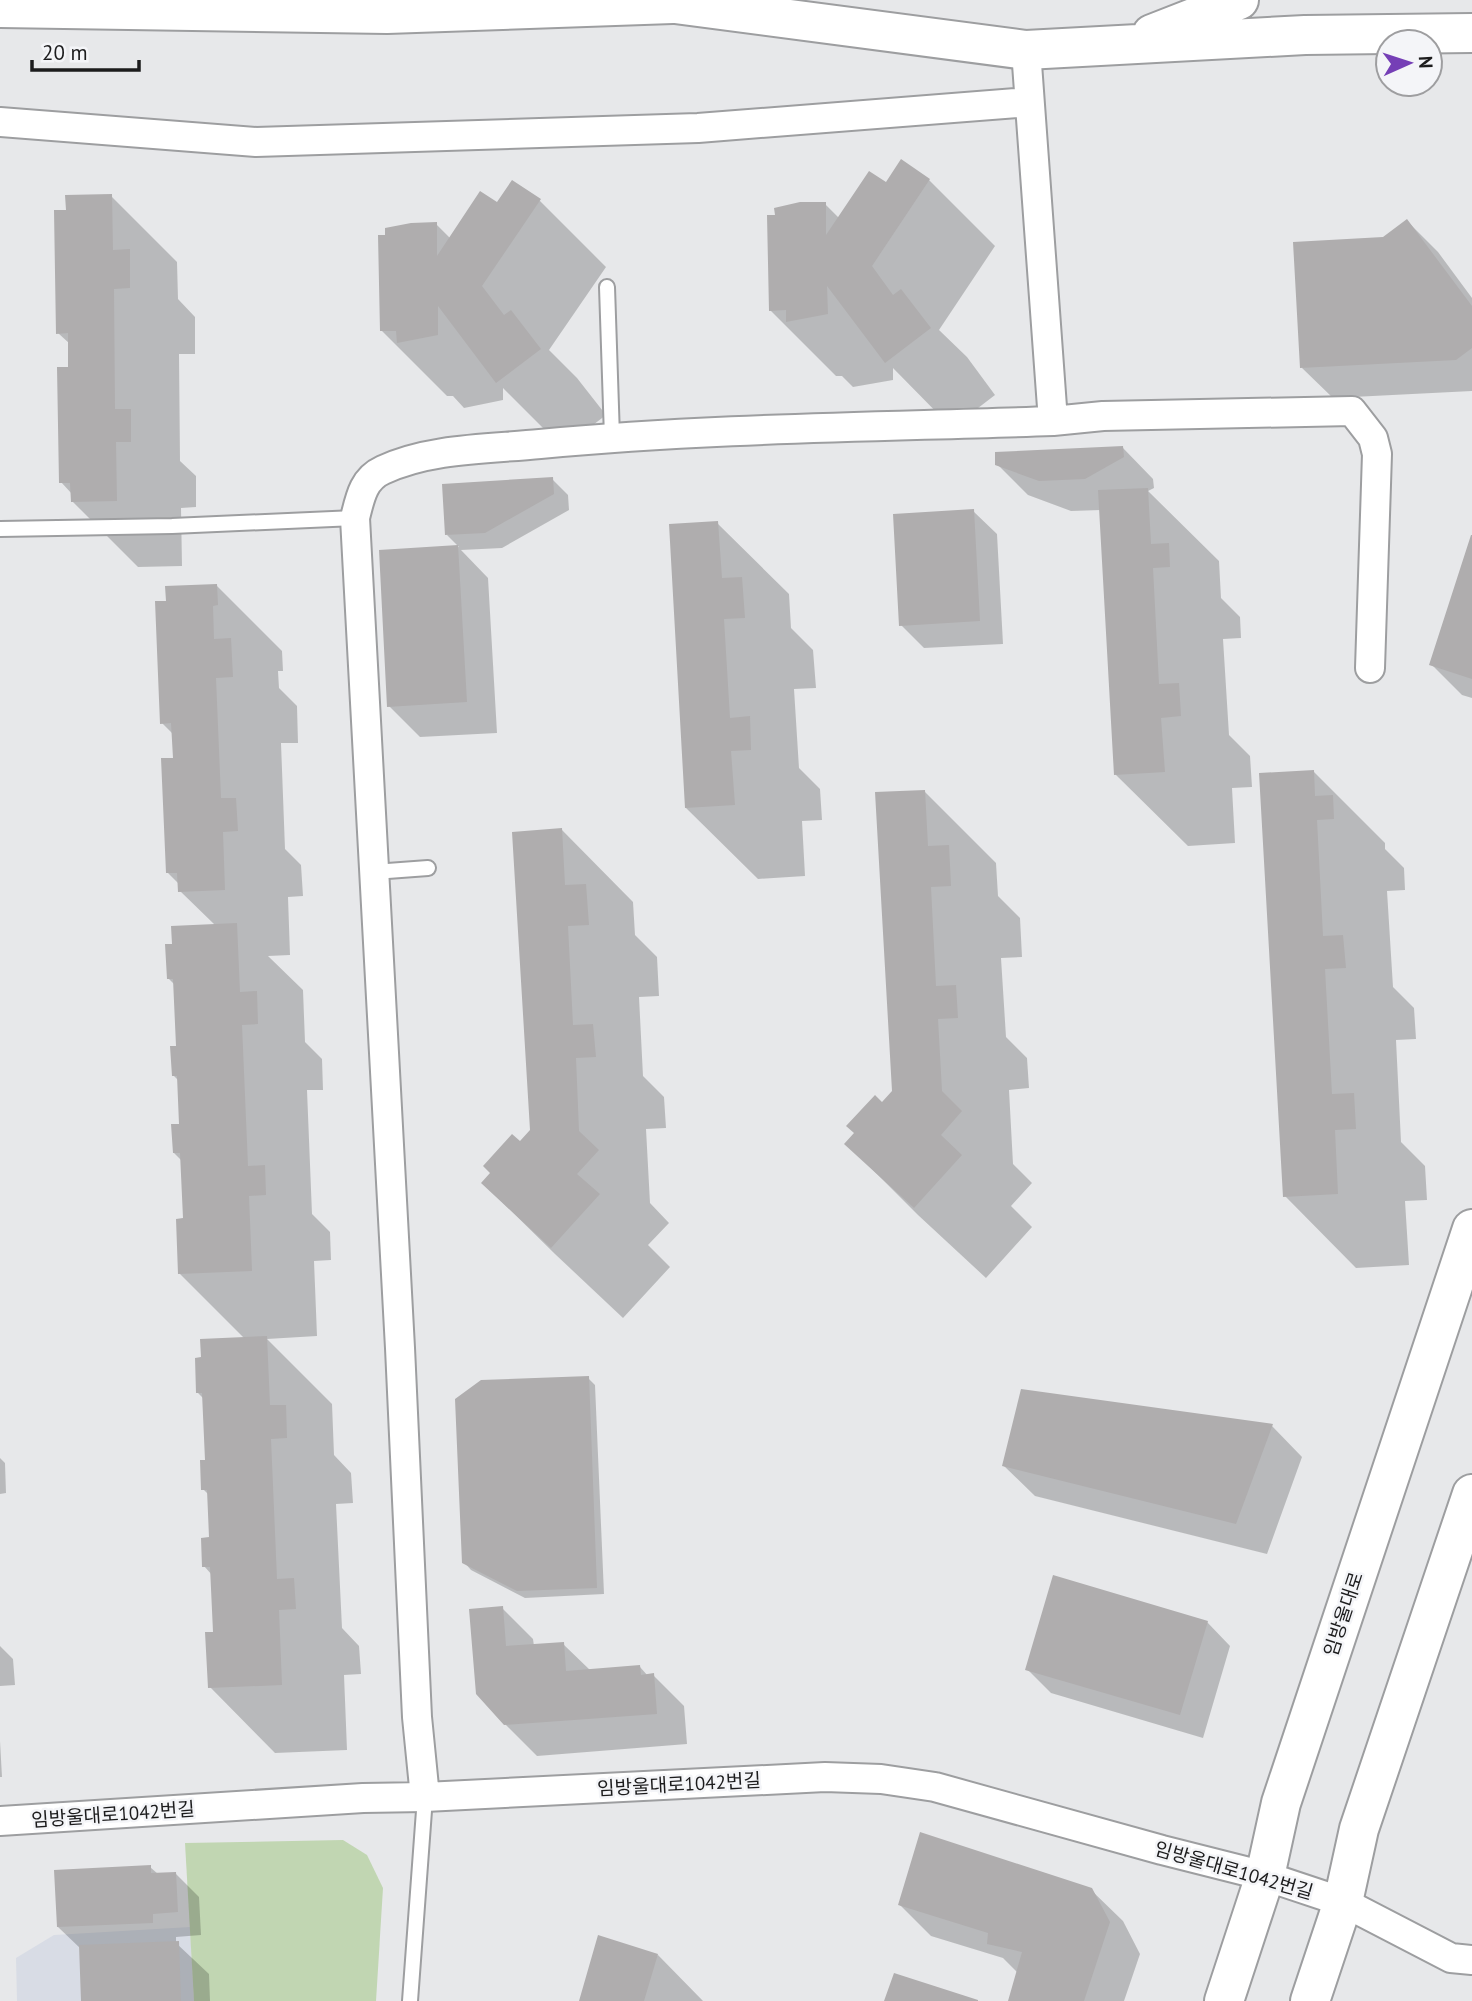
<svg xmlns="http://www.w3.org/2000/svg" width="1472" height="2001" font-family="'PT Sans','Noto Sans KR',sans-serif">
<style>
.built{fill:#d8dce5}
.green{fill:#c1d6b2}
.shadow{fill:#0003}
.building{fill:#afadae}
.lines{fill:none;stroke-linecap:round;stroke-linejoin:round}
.service-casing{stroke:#9d9ea0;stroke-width:18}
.minor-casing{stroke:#9d9ea0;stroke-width:32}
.secondary-casing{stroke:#9d9ea0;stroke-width:42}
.service{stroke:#fff;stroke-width:14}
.minor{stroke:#fff;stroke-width:28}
.secondary{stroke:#fff;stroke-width:38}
.labels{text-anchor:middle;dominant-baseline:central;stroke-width:5;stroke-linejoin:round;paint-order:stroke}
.street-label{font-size:19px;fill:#1c1c1d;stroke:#f4f5f8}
</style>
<rect width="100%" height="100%" fill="#e7e8ea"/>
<path class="built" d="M190 1927 194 2001H17L16 1958 54 1935Z"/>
<path class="green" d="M343 1840 367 1855 383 1888 376 2001H194L185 1843Z"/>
<path class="shadow" d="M929 180 995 246 939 330 967 357 995 395 952 428 893 368V380L853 387 842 376H836L770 310 825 204 840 219 886 184Z
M512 182 540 201 606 267 549 350 577 378 606 415 563 448 503 388V400L464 408 453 396H447L381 330 436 224 451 239 497 205Z
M111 196 177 262 178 299 195 317V354H179L180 461 196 476V507L181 508 182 566 138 567 72 501V494L61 482 70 369V344L58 333 68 212Z
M1407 221 1438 252 1472 298V391L1333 398 1302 368 1384 239Z
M1123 448 1153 479 1154 488 1148 491 1219 561 1221 598 1240 617 1241 638 1223 639 1229 735 1250 756 1252 787 1232 788 1235 843 1188 846 1116 775 1101 510 1071 511 1028 495 997 464Z
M552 479 568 495 569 510 502 548 461 550 488 578 497 733 420 737 389 706 380 552 459 547 447 535Z
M973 511 997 534 1003 644 924 648 901 625Z
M717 523 789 594 791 628 813 650 816 688 794 689 799 768 820 789 822 820 802 821 805 876 758 879 686 808Z
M1472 539V698L1462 695 1431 664Z
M216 585 282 651 283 671H278L279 688 297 706 298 743H281L285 849 301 865 303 896 288 897 290 955 268 956 303 990 305 1042 322 1059 323 1090H307L312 1214 330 1232 331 1260 314 1261 317 1336 267 1339 332 1404 334 1455 351 1473 353 1503 336 1504 342 1628 359 1646 361 1674 344 1675 347 1750 275 1753 210 1687 214 1634 212 1575 204 1566 211 1539 209 1495 203 1489 207 1461 204 1399 198 1393 245 1339 180 1274 185 1220 182 1161 174 1153 181 1125 179 1081 173 1075 178 1048 175 985 168 978 174 945 215 925 180 891V885L168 873 174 759V735L162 723 168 603Z
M1313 771 1385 843V849L1404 868 1405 890 1387 891 1393 987 1414 1008 1416 1039 1396 1040 1401 1142 1425 1166 1427 1200 1405 1201 1409 1265 1356 1268 1285 1196Z
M924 791 996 863 998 896 1020 918 1022 957 1001 958 1006 1037 1027 1058 1029 1088 1009 1090 1013 1164 1032 1183 1011 1206 1032 1227 986 1278 918 1215 847 1144 894 1091Z
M562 830 633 902 635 935 657 957 659 996 639 997 643 1076 664 1097 666 1128 646 1129 650 1203 669 1223 648 1245 670 1267 623 1318 555 1254 483 1183 531 1131Z
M588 1378 595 1385 604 1594 525 1598 471 1570 464 1562Z
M1272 1426 1302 1457 1267 1554 1035 1496 1004 1466Z
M0 1458 5 1463 6 1493 0 1494Z
M502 1608 533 1639 534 1646 563 1644 591 1671 640 1667 648 1676 653 1675 684 1706 687 1744 537 1756 505 1724Z
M1207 1622 1230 1646 1203 1738 1051 1693 1027 1669Z
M0 1646 13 1659 15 1685 0 1686Z
M0 1741 2 1777H0Z
M150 1867 158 1874 175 1873 199 1897 201 1935 176 1937V1943L209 1974 210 2001H83L81 1949 58 1927Z
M1091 1890 1123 1921 1140 1954 1124 2001H1009L1018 1973 1003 1958 931 1936 900 1905Z
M658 1955 703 2001H580Z"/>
<path class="building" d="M901 159 930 179 872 266 893 295 901 289 931 328 885 363 827 286 828 314 786 322V310L769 311 767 215H775L774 208 800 202H826V235L869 171 886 182Z
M512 180 541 199 482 286 504 315 511 310 541 349 496 383 438 306V335L397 343 396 331H380L378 235H385V228L411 223 437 222V256L480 191 497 202Z
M112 194 113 250 130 249V288L114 289 115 409H131V442H116L117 501 71 502 70 483H59L57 367H68V333L56 334 54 210H66L65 195Z
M1407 219 1472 306V348L1456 360 1300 368 1293 242 1383 237Z
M1123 446 1124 457 1085 479 1039 481 995 465V452Z
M553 477 554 494 485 533 445 535 442 484Z
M1148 488 1151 544 1169 543 1170 567 1153 568 1159 684 1179 683 1181 716 1161 718 1165 772 1114 775 1098 490Z
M974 509 980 621 899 626 893 514Z
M718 521 722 578 742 577 745 618 724 619 730 718 750 716 751 750 731 751 735 805 685 808 669 524Z
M1471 535H1472V679L1429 665Z
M458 545 467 702 387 707 379 550Z
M217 584 218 605 213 606 214 639 231 638 233 677 216 678 221 798H236L238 831 223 832 225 890 178 892 177 873H166L161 758H173L171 723 160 724 155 601H166L165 586Z
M1314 770 1315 796 1333 795 1334 819 1317 820 1323 936 1343 935 1346 968 1325 969 1332 1094 1354 1093 1356 1129 1335 1130 1338 1194 1283 1197 1259 773Z
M925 790 928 846 949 845 951 886 931 887 936 986 956 985 958 1018 938 1019 942 1091 962 1111 941 1135 962 1155 914 1208 844 1144 854 1133 846 1126 875 1095 882 1102 892 1091 875 792Z
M562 828 565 885 586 884 589 925 568 926 573 1025 593 1024 596 1057 576 1058 579 1131 599 1150 577 1174 600 1194 551 1248 481 1183 490 1173 483 1166 512 1134 520 1141 530 1130 512 832Z
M237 923 240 992 257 991 258 1024 242 1025 248 1166 265 1165 266 1195 249 1196 252 1271 178 1274 176 1219 183 1218 180 1153H173L171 1124H179L177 1076H172L170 1046H176L173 979H167L165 944H172L171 926Z
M267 1336 270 1405H286L287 1438 271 1439 277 1579 294 1578 296 1609 279 1610 282 1685 208 1688 205 1632H213L210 1567H202L201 1538 209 1537 207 1490H201L200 1460H205L202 1393H196L195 1358 201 1357 200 1339Z
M589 1376 597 1588 517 1591 462 1563 455 1399 481 1380Z
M1021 1389 1273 1424 1236 1524 1002 1466Z
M1053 1575 1208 1621 1180 1715 1025 1670Z
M503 1606 506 1646 564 1642 566 1671 640 1665 641 1675 654 1673 657 1714 504 1725 476 1694 469 1609Z
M920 1832 1092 1888 1110 1922 1084 2001H1008L1022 1952 987 1944 988 1933 898 1905Z
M151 1865V1873L176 1872 178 1912 153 1914V1923L57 1927 54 1870Z
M598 1935 658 1954 644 2001H579Z
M179 1941 181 2001H81L79 1945Z
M894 1973 978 2000V2001H884Z"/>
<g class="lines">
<g class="service-casing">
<path id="service" d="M607 287 612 437
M0 529 172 526 355 518
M374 872 428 868
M410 2001 425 1797"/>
</g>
<g class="minor-casing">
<path id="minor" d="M1026 50 1053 421
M0 122 256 142 698 128 1029 102
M425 1797 417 1717 400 1348 355 518C360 498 363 479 383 470 430 448 489 449 540 444 710 428 882 427 1053 421L1103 416 1352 411 1373 438 1377 454 1370 668
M0 1821 363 1798 425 1797 825 1777 881 1779 935 1787 1162 1850 1265 1876 1343 1902 1451 1958 1472 1960"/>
</g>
<g class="secondary-casing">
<path id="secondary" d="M675 4 1026 50 1305 35 1472 33
M0 8 387 14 701 3
M1152 34 1239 0
M1224 2001 1265 1876 1281 1803 1472 1229
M1310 2001 1343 1902 1359 1829 1472 1494"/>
</g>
<use href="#service" class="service"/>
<use href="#minor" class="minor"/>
<use href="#secondary" class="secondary"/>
</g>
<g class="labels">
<g class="street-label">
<text transform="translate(1343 1614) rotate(-72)">임방울대로</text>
<text transform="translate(679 1784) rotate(-3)">임방울대로1042번길</text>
<text transform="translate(113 1814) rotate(-4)">임방울대로1042번길</text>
<text transform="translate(1234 1870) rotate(16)">임방울대로1042번길</text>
</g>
</g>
<g transform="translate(1409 63) rotate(87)"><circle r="33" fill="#f4f5f8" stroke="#9e9ea0" stroke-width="2"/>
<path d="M0-5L12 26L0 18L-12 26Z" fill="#753fb6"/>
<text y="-10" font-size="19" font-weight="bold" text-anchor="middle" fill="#1c1c1d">N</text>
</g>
<path d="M32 60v10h107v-10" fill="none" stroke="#1c1c1d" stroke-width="3.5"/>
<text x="42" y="60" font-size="21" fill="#1c1c1d" stroke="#f4f5f8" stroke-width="5" paint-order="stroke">20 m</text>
</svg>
